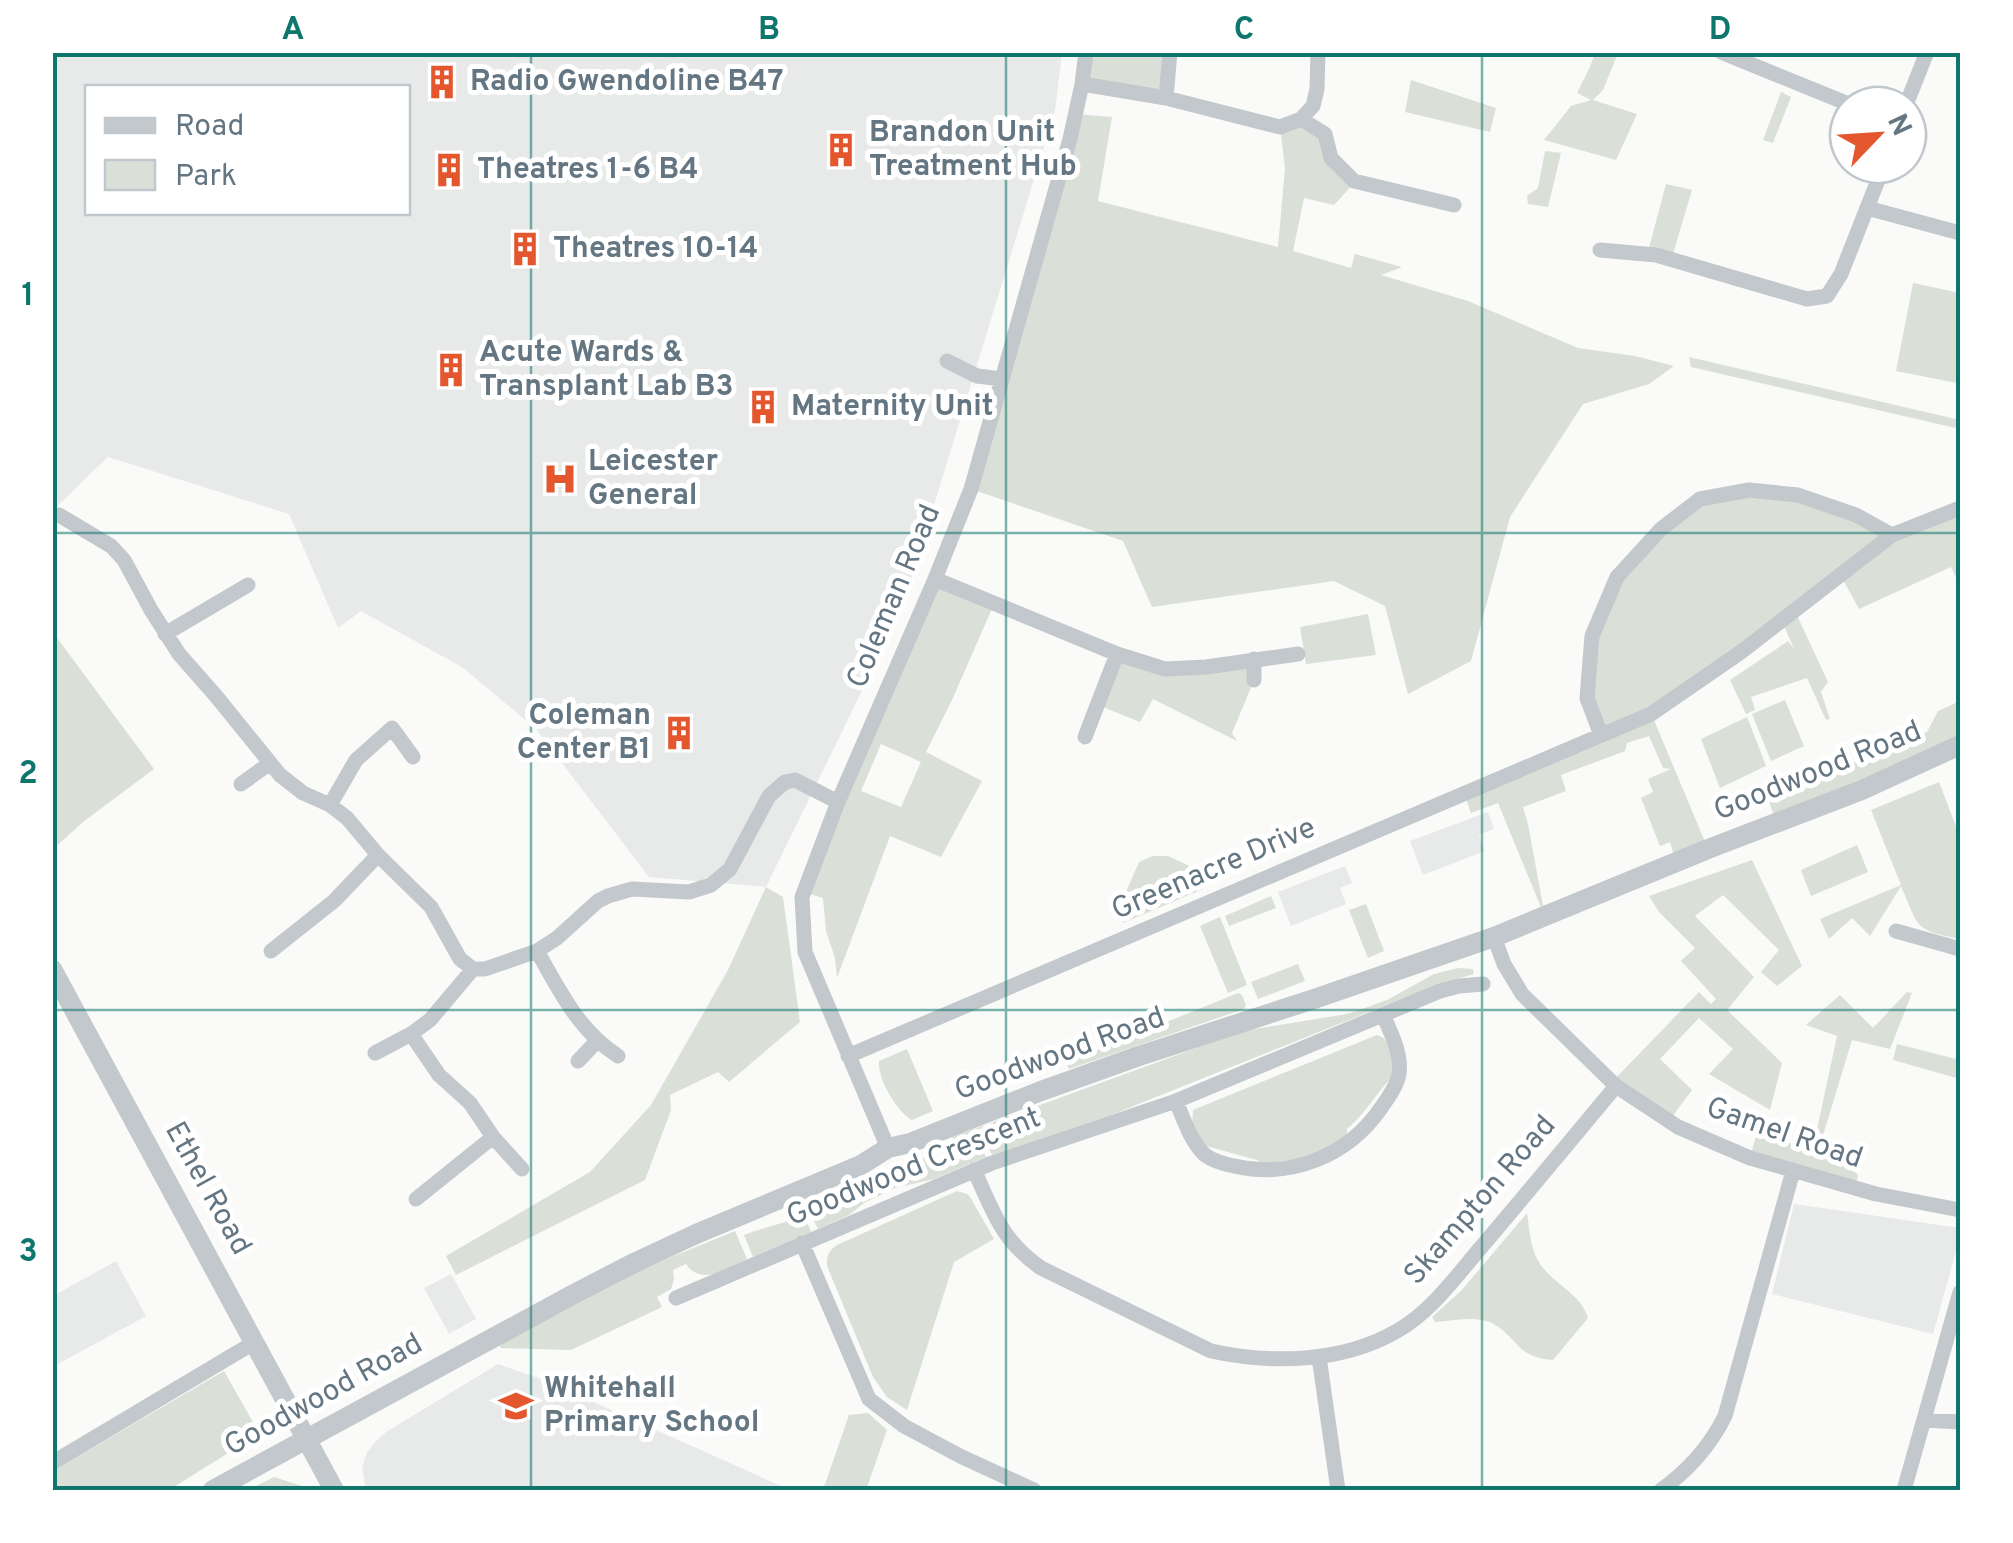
<svg xmlns="http://www.w3.org/2000/svg" width="2013" height="1543" font-family="Overpass,sans-serif">
<style>
.built{fill:#e8e9e9;fill-rule:evenodd}
.green{fill:#dadfd7;fill-rule:evenodd}
.lines{fill:none;stroke-linecap:round;stroke-linejoin:round}
.minor{stroke:#c3c8cc;stroke-width:15}
.tertiary{stroke:#c3c8cc;stroke-width:20}
.grid{fill:none;stroke:#0f766e;stroke-width:2.5;stroke-opacity:0.55}
.labels{text-anchor:middle;dominant-baseline:central;stroke-width:10;stroke-linejoin:round;paint-order:stroke}
.poi-label{font-size:30px;font-weight:bold;fill:#657683;stroke:#fff;text-anchor:start}
.street-label{font-size:30px;fill:#657683;stroke:#fff}
.neatline{fill:none;stroke:#0f766e;stroke-width:4}
.grid-label{font-size:32px;text-anchor:middle;font-weight:bold;fill:#0f766e}
</style>
<rect width="100%" height="100%" fill="#fafaf8"/>
<path class="built" d="M53 53H1062L1055 111 902 609 766 887 649 877 536 729 462 667 361 611 338 628 289 514 108 457 53 510ZM88 88H408V212H88Z
M1488 812 1494 829 1479 835 1485 851 1423 875 1410 841Z
M1345 866 1352 883 1340 888 1346 904 1291 926 1278 892Z
M1794 1204 1960 1228V1237L1933 1334 1772 1294Z
M116 1261 146 1316 56 1365 52 1359 53 1296Z
M451 1274 476 1319 449 1334 424 1288Z
M498 1364 544 1380 790 1490H366L362 1467 367 1453 375 1442 386 1432Z"/>
<path class="green" d="M1086 53H1176L1166 98 1082 84Z
M1595 53H1618L1603 90 1593 100 1637 114 1616 160 1544 140 1571 106 1591 100 1577 93 1590 67Z
M1411 80 1496 108 1490 132 1405 112Z
M1781 92 1791 97 1773 143 1763 140Z
M1076 114 1112 117 1098 201 1278 247 1285 168 1280 127 1301 119 1325 134 1330 156 1356 181 1334 205 1304 198 1293 251 1351 268 1355 254 1402 267 1381 275 1468 301 1578 348 1635 356 1674 366 1649 384 1583 404 1510 517 1471 661 1408 694 1385 606 1334 581 1152 607 1123 541 971 489Z
M1545 151 1561 153 1548 207 1528 204 1527 196 1538 188Z
M1666 184 1692 190 1673 254 1649 248Z
M1913 283 1960 293V357H1959L1957 383 1896 371Z
M1689 357 1960 420V429L1691 367Z
M1798 495 1892 535 1960 508V586L1951 567 1859 609 1841 576 1795 611 1828 682 1821 692 1830 719 1826 720 1807 678 1751 697 1755 710 1746 714 1730 680 1788 641 1794 649 1782 621 1651 713 1708 849 1676 862 1670 842 1660 846 1641 798 1653 792 1648 779 1671 769 1663 768 1649 736 1627 743 1625 751 1561 775 1566 791 1523 807 1528 824 1545 917 1498 803 1471 813 1464 794 1600 735 1587 698 1592 636 1617 578 1661 529 1709 497Z
M935 579 994 604 952 700 926 752 982 781 941 857 890 836 837 978 835 958 826 931 823 898 807 893ZM881 744 921 762 901 807 861 791Z
M1368 614 1376 655 1306 664 1300 627Z
M52 631 154 769 83 822 53 849Z
M1117 654 1165 669 1254 659V680L1232 733 1237 741 1153 699 1140 722 1098 705Z
M1785 700 1804 746 1771 761 1752 714Z
M1960 701V745L1776 823 1766 791 1844 760 1857 763 1927 732 1938 711Z
M1747 717 1766 766 1720 788 1701 739Z
M1939 782 1960 837V939C1913 930 1919 927 1901 886L1870 936 1852 918 1829 939 1820 919 1901 885 1871 810Z
M1857 845 1868 872 1811 896 1801 870Z
M1153 856H1168L1202 872 1203 889 1123 923 1118 910 1139 862Z
M1752 860 1802 966 1777 986 1761 972 1779 950 1723 895 1695 916 1754 977 1727 1010 1782 1063 1770 1110 1709 1074 1733 1049 1699 1018 1660 1059 1692 1090 1669 1121 1612 1082 1699 992 1711 1004 1716 999 1681 961 1695 948 1659 912 1649 896Z
M766 887 783 897 800 1022 729 1082 718 1072 670 1095 671 1110 645 1180 456 1275 446 1256 590 1172 651 1105 728 970Z
M1271 896 1276 908 1229 926 1225 916Z
M1366 904 1384 951 1368 958 1349 910Z
M1220 917 1247 985 1228 993 1200 926Z
M1298 964 1305 981 1258 999 1251 982Z
M1458 968 1473 969 1474 974 1439 984 1111 1115 992 1155 986 1142 957 1149 952 1137 1243 1031 1347 1014 1365 1008 1389 999 1434 974Z
M1907 992 1912 993 1890 1049 1852 1040 1821 1142 1858 1175 1856 1188 1750 1158 1756 1136 1813 1148 1837 1036 1806 1025 1840 995 1873 1028Z
M1238 993 1242 995 1246 1005 1244 1009 1069 1069 1066 1063Z
M1377 1035 1384 1038 1393 1053V1076C1376 1093 1366 1113 1347 1129V1136L1313 1157 1263 1164 1257 1160 1206 1146 1192 1125 1193 1110Z
M1897 1044 1960 1060V1079L1893 1060Z
M907 1049 933 1111 912 1120C897 1112 877 1078 879 1061Z
M982 1148 986 1157 934 1179 895 1188 864 1203 849 1215 818 1229 810 1213C846 1187 890 1172 930 1155L934 1160Z
M957 1191 967 1194 970 1197 994 1239 954 1262 907 1410 887 1397 873 1377 827 1266C827 1255 828 1251 837 1245Z
M1527 1213C1530 1232 1530 1253 1544 1269 1559 1287 1581 1295 1588 1318L1553 1360C1515 1357 1519 1338 1492 1323 1475 1315 1452 1321 1435 1322L1432 1317 1461 1291Z
M804 1215 811 1232 753 1257 744 1235C764 1227 784 1224 804 1215Z
M735 1231 747 1259C727 1268 702 1287 686 1264L673 1270 674 1279 671 1289 657 1297 662 1307 571 1350 501 1348 499 1344 647 1267Z
M224 1371 254 1424V1437L169 1490H53V1471Z
M868 1413 887 1430 866 1490H823L849 1415Z
M274 1477 302 1486 307 1490H248Z"/>
<g class="lines">
<path class="minor" d="M1721 52 1851 105
M1082 84 1166 98 1280 127 1301 119 1313 106 1317 89 1318 52
M1166 98 1170 52
M1906 105 1927 52
M1301 119 1325 134 1331 158 1354 181 1454 205
M1884 165 1867 208 1960 233
M1600 250 1656 255 1807 299 1827 296 1841 274 1867 208
M947 361 977 376 1002 379
M59 515 111 546 124 560 151 610 179 654 216 696 280 775 303 793 330 805 347 818 378 855 431 907 460 959 473 969H485L537 951 557 938 598 901 608 896 632 889 689 892 711 885 730 869 769 796 785 782 795 780 838 802
M935 579 1117 654 1165 669 1206 667 1298 654
M165 634 248 585
M1254 659V680
M1601 735 1587 698 1592 636 1617 577 1661 529 1700 499 1749 490 1798 495 1856 515 1892 535
M1085 737 1117 654
M241 784 270 763
M330 805 356 760 392 728 413 757
M1896 931 1960 949
M1494 937 1504 964 1522 994 1616 1086 1678 1127 1750 1158 1876 1194 1960 1210
M271 951 334 901 378 855
M537 951C560 991 578 1030 618 1056
M473 969 430 1020 411 1034 439 1075 470 1103 493 1137 522 1169
M375 1053 411 1034
M848 1056 1651 714 1741 652 1892 535 1960 508
M578 1061 597 1041
M1176 1101C1183 1118 1191 1142 1205 1155 1213 1161 1224 1164 1234 1166 1291 1179 1348 1156 1381 1108 1388 1098 1397 1086 1399 1074 1402 1054 1391 1033 1383 1015
M888 1148 805 952 802 897 838 802 935 579 971 489 1070 139 1082 84 1086 52
M974 1170C994 1213 1001 1240 1041 1268L1211 1351C1271 1364 1342 1363 1397 1331 1432 1311 1457 1275 1483 1245 1528 1192 1572 1139 1616 1086
M416 1199 493 1137
M802 1243 869 1399 904 1426 960 1456 1034 1490
M676 1298 992 1163 1176 1101 1440 991 1459 986 1483 984
M1319 1357 1338 1490
M1924 1420 1960 1422
M52 1463 255 1342
M1661 1490C1689 1470 1710 1446 1725 1416L1793 1171
M1904 1490 1960 1292"/>
<path class="tertiary" d="M52 969 334 1490
M213 1490 572 1295 634 1263 696 1234 861 1165 888 1148 910 1143 1041 1091 1139 1056 1314 999 1494 937 1708 849 1862 790 1960 745"/>
</g>
<path class="grid" d="M531 52V1490M1006 52V1490M1482 52V1490M52 533H1960M52 1010H1960"/>
<defs>
<g id="building-bare" transform="scale(2.7)"><path d="M-4-6H4V6H1V3H-1V6H-4ZM-2.5-4.3h1.7v1.8h-1.7ZM.8-4.3h1.7v1.8H.8ZM-2.5-1h1.7V.8h-1.7ZM.8-1h1.7V.8H.8Z" fill="#e4572e" stroke="#fff" stroke-width="2.5" paint-order="stroke"/></g>
<g id="hospital-bare" transform="scale(2.7)"><path d="M-5-5h3v3.5h4V-5h3V5h-3V1.5h-4V5h-3Z" fill="#e4572e" stroke="#fff" stroke-width="2.5" paint-order="stroke"/></g>
<g id="school-bare" transform="scale(2.7)"><path d="M0-5L7-2L0 1L-7-2ZM-4 1L0 2.5L4 1V4Q0 6-4 4Z" fill="#e4572e" stroke="#fff" stroke-width="2.5" paint-order="stroke"/></g>
</defs>
<g fill-rule="evenodd">
<use href="#building-bare" x="442" y="82"/>
<use href="#building-bare" x="841" y="150"/>
<use href="#building-bare" x="449" y="170"/>
<use href="#building-bare" x="525" y="249"/>
<use href="#building-bare" x="451" y="370"/>
<use href="#building-bare" x="763" y="407"/>
<use href="#hospital-bare" x="560" y="479"/>
<use href="#building-bare" x="679" y="733"/>
<use href="#school-bare" x="516" y="1406"/>
</g>
<g class="labels">
<g class="poi-label">
<text x="470" y="82">Radio Gwendoline B47</text>
<text x="869" y="133">Brandon Unit<tspan x="869" dy="34">Treatment Hub</tspan></text>
<text x="477" y="170">Theatres 1-6 B4</text>
<text x="553" y="249">Theatres 10-14</text>
<text x="479" y="353">Acute Wards &amp;<tspan x="479" dy="34">Transplant Lab B3</tspan></text>
<text x="791" y="407">Maternity Unit</text>
<text x="588" y="462">Leicester<tspan x="588" dy="34">General</tspan></text>
<text x="651" y="716" text-anchor="end">Coleman<tspan x="651" dy="34">Center B1</tspan></text>
<text x="544" y="1389">Whitehall<tspan x="544" dy="34">Primary School</tspan></text>
</g>
<g class="street-label">
<text transform="translate(895 597) rotate(-67)">Coleman Road</text>
<text transform="translate(1818 772) rotate(-22)">Goodwood Road</text>
<text transform="translate(1214 870) rotate(-23)">Greenacre Drive</text>
<text transform="translate(1060 1055) rotate(-20)">Goodwood Road</text>
<text transform="translate(1784 1134) rotate(19)">Gamel Road</text>
<text transform="translate(914 1168) rotate(-22)">Goodwood Crescent</text>
<text transform="translate(207 1189) rotate(61)">Ethel Road</text>
<text transform="translate(1481 1201) rotate(-49)">Skampton Road</text>
<text transform="translate(324 1396) rotate(-29)">Goodwood Road</text>
</g>
</g>
<rect width="2013" height="1543" fill="none" stroke="#ffffff" stroke-width="110"/>
<rect x="85" y="85" width="325" height="130" fill="#ffffff" stroke="#c1c8cd" stroke-width="2.5"/>
<rect x="105" y="118" width="50" height="15" fill="#c3c8cc" stroke="#c1c8cd" stroke-width="2.5"/>
<text x="175" y="135" font-size="30" fill="#657683">Road</text>
<rect x="105" y="160" width="50" height="30" fill="#dadfd7" stroke="#c1c8cd" stroke-width="2.5"/>
<text x="175" y="185" font-size="30" fill="#657683">Park</text>
<g transform="translate(1878 135) rotate(65)"><circle r="48" fill="#ffffff" stroke="#c1c8cd" stroke-width="2.5"/>
<path d="M0-8L18 38L0 25L-18 38Z" fill="#e4572e"/>
<text y="-15" font-size="28" font-weight="bold" text-anchor="middle" fill="#657683">N</text>
</g>
<rect x="55" y="55" width="1903" height="1433" class="neatline"/>
<g class="grid-label">
<text x="293" y="39">A</text>
<text x="769" y="39">B</text>
<text x="1244" y="39">C</text>
<text x="1720" y="39">D</text>
<text x="28" y="305">1</text>
<text x="28" y="783">2</text>
<text x="28" y="1261">3</text>
</g>
</svg>
